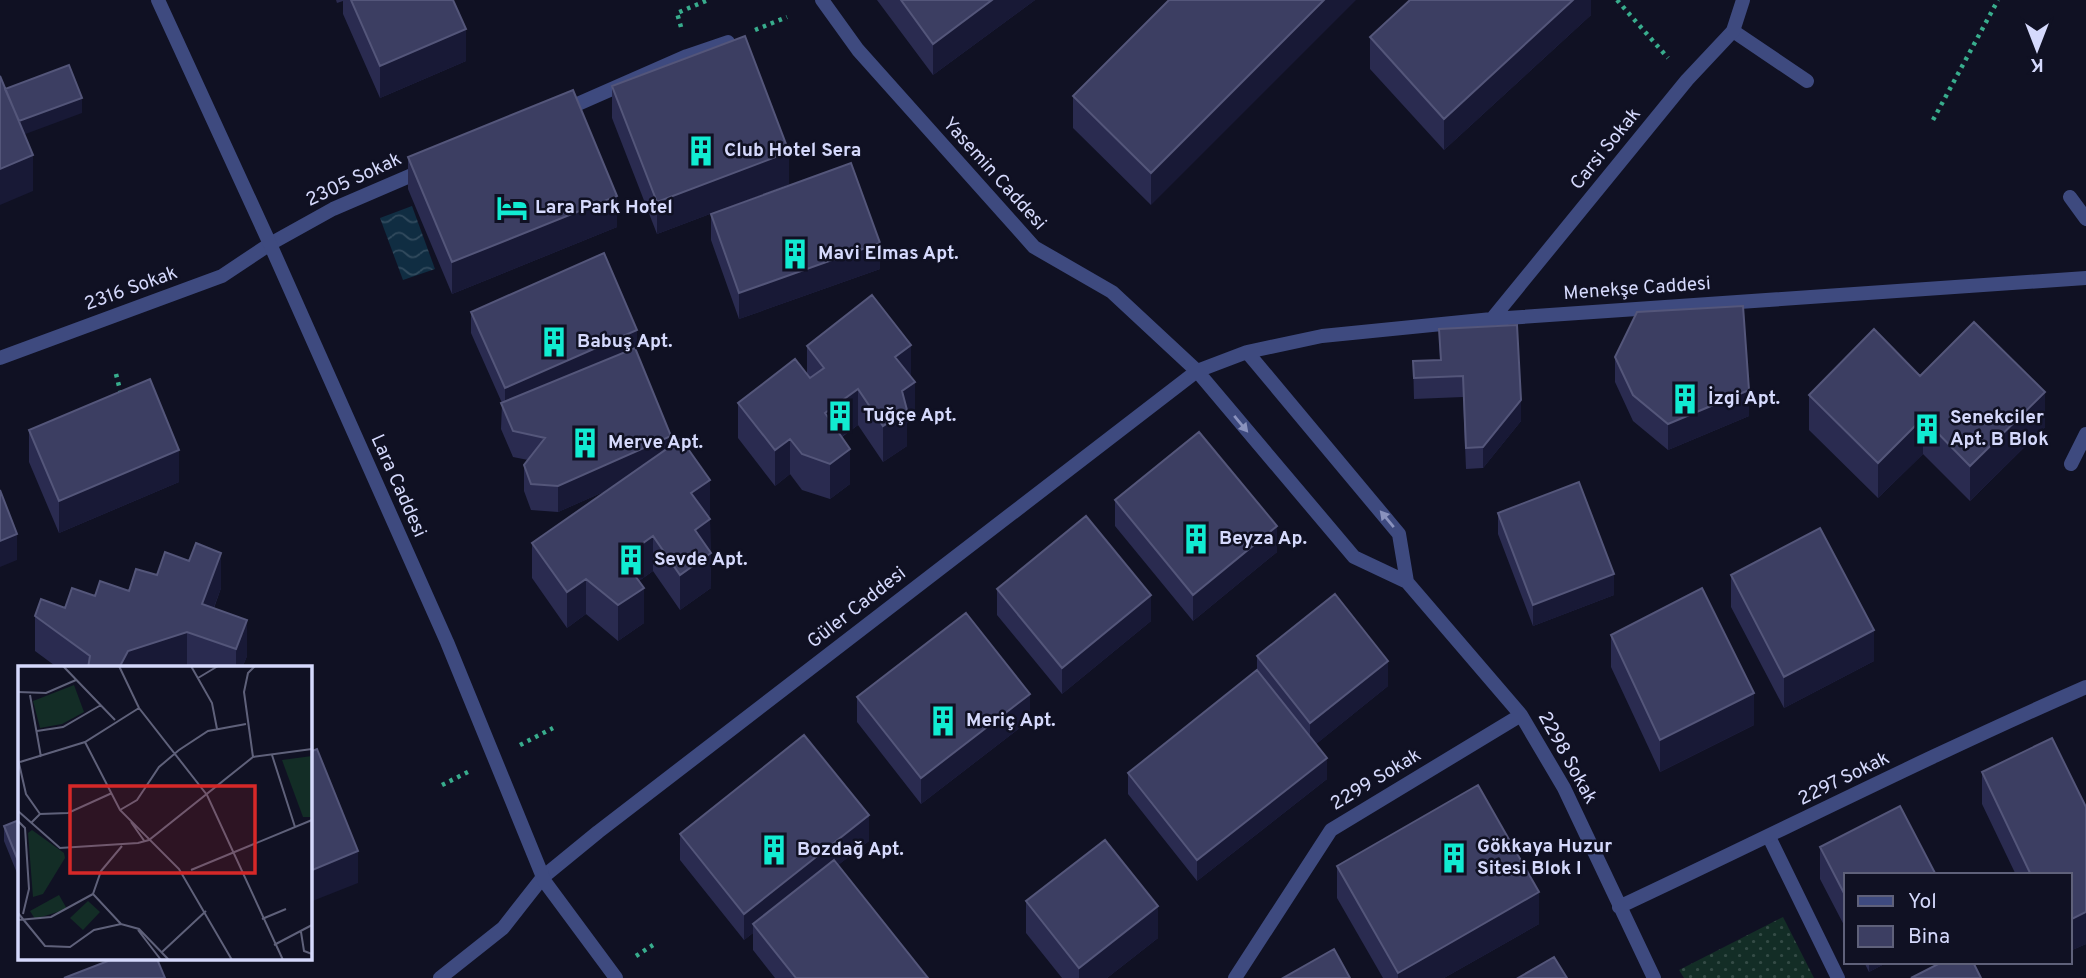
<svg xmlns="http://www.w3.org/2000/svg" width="2086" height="978" font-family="Overpass,sans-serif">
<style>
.park{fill:url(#park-dots)}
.water{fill:url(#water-waves)}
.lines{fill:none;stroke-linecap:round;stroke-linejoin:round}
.path{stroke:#38ad8d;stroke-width:4.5;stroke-dasharray:3.5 5;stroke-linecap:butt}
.service{stroke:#3e4a7f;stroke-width:14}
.minor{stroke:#3e4a7f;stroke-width:14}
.tertiary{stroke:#3e4a7f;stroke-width:14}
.wall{fill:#2a2b50}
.shaded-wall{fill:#181936}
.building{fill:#3c3e62;stroke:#54567a;stroke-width:2}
.oneway{fill:#8a92be}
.labels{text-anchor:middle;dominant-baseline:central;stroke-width:5;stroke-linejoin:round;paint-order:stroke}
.street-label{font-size:19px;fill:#d5d9fc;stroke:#101123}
.poi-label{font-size:19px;font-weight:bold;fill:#d5d9fc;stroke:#101123;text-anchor:start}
.inset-road{fill:none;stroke:#5f617a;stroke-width:2}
.view{fill:#d62828;fill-opacity:0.15;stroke:#d62828;stroke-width:3.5}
.inset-edge{fill:none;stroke:#d5d9fc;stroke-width:3.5}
</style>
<defs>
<pattern id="park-dots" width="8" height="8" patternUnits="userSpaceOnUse" patternTransform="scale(1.75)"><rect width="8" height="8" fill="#132d26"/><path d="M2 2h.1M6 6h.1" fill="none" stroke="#344b46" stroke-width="1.8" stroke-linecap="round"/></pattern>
<pattern id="water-waves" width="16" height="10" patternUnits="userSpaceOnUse" patternTransform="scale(1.75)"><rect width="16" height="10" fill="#102d42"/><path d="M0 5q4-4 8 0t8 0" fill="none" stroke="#324b5e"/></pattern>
</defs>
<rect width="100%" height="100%" fill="#101123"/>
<path class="park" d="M1783 917 1814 978H1684L1679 970Z"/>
<path class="water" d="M412 206 435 269 403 280 380 218Z"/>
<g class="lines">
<path class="path" d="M1617 0 1668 58
M681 27 677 13 708 0
M755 30 787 17
M1933 120 1998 0
M116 374 121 394
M520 745 553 728
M442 785 468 772
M636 956 653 945"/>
<path class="service" d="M1733 31 1807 81
M2070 197 2086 219
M1769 837 1838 978"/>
<path class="minor" d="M822 0 858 50 1034 247 1112 292 1197 371 1354 557 1407 582 1521 715 1564 788 1654 978
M564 110 687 56 728 42
M1492 319 1687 80 1733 31 1743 0
M1247 352 1399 534 1407 582
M0 358 222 276 270 244 333 209 426 169
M2071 464 2086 434
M1619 907C1775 834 1928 756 2086 687
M440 978 503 928 543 877 598 832 1197 371 1247 352 1322 336 1492 319 2086 278
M1235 978 1331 830 1521 715"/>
<path class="tertiary" d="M158 0 270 244 447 642 545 882 616 978"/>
</g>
<path class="wall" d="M336 0H453L466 61 380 98 343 14V1L337 3Z
M877 0H1035L933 75Z
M1169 0 1151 205 1073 128V96Z
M1591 0V15L1444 150 1370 69V37Z
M612 86 789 184 657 234 612 118Z
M408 157 617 227 452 294 408 189Z
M711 214 880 269 739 319 711 240Z
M471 312 637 351H636L671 446 710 515 708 517 710 519 711 588 680 610 653 571 639 581 644 623 618 641 586 614 567 628 532 578V543L610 489 558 512 531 510 524 491V465L528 460 513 457 501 429 502 403 471 333Z
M1439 329 1521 421 1483 468 1466 469 1463 397 1414 399 1413 361 1440 360Z
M807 346 911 378 915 418 907 423V446L883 462 858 425 842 437 850 484 830 499 802 490 790 474 775 486 738 438V403L807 374Z
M1615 357 1749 416 1668 450 1633 421 1615 382Z
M1920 376 2045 427 1970 501 1923 454 1878 498 1809 430V395Z
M29 430 179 482 59 533 29 462Z
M1115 500 1277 552 1193 621 1115 526Z
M1498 513 1614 595 1533 626 1498 534Z
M157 575 221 588 214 608 247 656 242 668H190L187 667 185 668H58L35 651V616L65 608 95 596 129 591Z
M1731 575 1874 661 1784 708 1731 607Z
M997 589 1151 621 1062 694 997 615Z
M1611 635 1754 725 1660 772 1611 667Z
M1257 656 1388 686 1316 744 1327 779 1197 881 1128 794V773L1257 671Z
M857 697 1030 720 921 804 857 722Z
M2052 738 2086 807V944L2070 951V875H2016L1982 804V772Z
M19 820V878L4 841V826Z
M680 834 869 841 838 865 928 978H775L753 950V933L744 940 680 860Z
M1820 847 1846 875V929L1820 879Z
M1337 866 1539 924 1444 978H1383L1337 898Z
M1026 901 1158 938 1107 978H1062L1026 933Z
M1864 962H1888L1869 972Z"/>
<path class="shaded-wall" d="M992 0H1035L933 75V44Z
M1324 0H1356L1151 205V173Z
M1573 0H1591V15L1444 150V119Z
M466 29V61L380 98V66Z
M82 98V113L12 139V124Z
M789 152V184L657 234V202Z
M33 155V191L0 205V169Z
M617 196V227L452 294V262Z
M880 243V269L739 319V293Z
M637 330V351L505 409V388Z
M911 345V380L895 357Z
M915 382V418L907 423V446L883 462V426L902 391Z
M858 389V425L825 448V413Z
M1749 390V416L1668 450V424Z
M2045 392V427L1970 501V466Z
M1521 400V421L1483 468V447Z
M1923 418V454L1878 498V463Z
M671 436V462L558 512V486Z
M790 439V474L775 486V450Z
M850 449V484L830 499V464Z
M179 450V482L59 533V501Z
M710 480V515L691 529V493Z
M710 519 711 588 680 610V575L695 530Z
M1277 526V552L1193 621V595Z
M17 534V560L0 567V541Z
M653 536V571L622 593V558Z
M221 553V588L202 639V604Z
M1614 574V595L1533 626V605Z
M586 579V614L567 628V592Z
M644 588V623L618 641V605Z
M1151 595V621L1062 694V668Z
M247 620V656L242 668H236V649Z
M1874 630V661L1784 708V677Z
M187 632V667L185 668H119L128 651Z
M1388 661V686L1310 749V723Z
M1754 693V725L1660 772V740Z
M1030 694V720L921 804V778Z
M1327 758V779L1197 881V860Z
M869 815V841L757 929 753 924V933L744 940V914Z
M358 851V883L310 902V871Z
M1539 892V924L1444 978H1398V973Z
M1158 906V938L1107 978H1079V968Z
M2086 912V944L2070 951V920Z
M1869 962H1888L1869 972Z"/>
<path class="building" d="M351 0H453L466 29 380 66Z
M901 0H992L933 44Z
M1169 0H1324L1151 173 1073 96Z
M1410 0H1573L1444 119 1370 37Z
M745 36 789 152 657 202 612 86Z
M69 65 82 98 19 121 5 89Z
M0 76 33 155 0 169Z
M573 90 617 196 452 262 408 157Z
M851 163 880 243 739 293 711 214Z
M604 253 637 330 505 388 471 312Z
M872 295 911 345 895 357 915 382 902 391 907 410 883 426 858 389 825 413 850 449 830 464 802 454 790 439 775 450 738 403 795 359 810 378 824 368 807 346Z
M1743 306 1749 390 1668 424 1633 395 1615 357 1637 312Z
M1974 322 2045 392 1970 466 1923 418 1878 463 1809 395 1874 329 1920 376Z
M1517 325 1521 400 1483 447 1466 448 1463 376 1414 378 1413 361 1441 360 1439 329Z
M635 348 671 436 558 486 531 484 524 465 545 438 513 431 501 403Z
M150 379 179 450 59 501 29 430Z
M1199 432 1277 526 1193 595 1115 500Z
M681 439 710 480 691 493 710 519 695 530 711 553 680 575 653 536 622 558 644 588 618 605 586 579 567 592 532 543Z
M1579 482 1614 574 1533 605 1498 513Z
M0 490 17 534 0 541Z
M1086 516 1151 595 1062 668 997 589Z
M1820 528 1874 630 1784 677 1731 575Z
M196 543 221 553 202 604 247 620 236 649 187 632 128 651 119 668H88L90 656 35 616 41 599 65 608 72 588 95 596 100 581 129 591 136 569 157 575 165 552 189 561Z
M1702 588 1754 693 1660 740 1611 635Z
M1335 594 1388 661 1310 723 1257 656Z
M966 613 1030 694 921 778 857 697Z
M1257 670 1327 758 1197 860 1128 773Z
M804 735 869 815 744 914 680 834Z
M2052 738 2086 807V912L2070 920V875H2031L1982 772Z
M317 749 358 851 310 871V752Z
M1478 785 1539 892 1398 973 1337 866Z
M1900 806 1936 875H1846V897L1820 847Z
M19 820V863L4 826Z
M1105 840 1158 906 1079 968 1026 901Z
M834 860 928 978H796L753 924Z
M1334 949 1350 978H1283Z
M1554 957 1567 978H1518Z
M113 959H157L165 978H64Z
M1942 962H1973L1981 978H1911Z"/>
<defs><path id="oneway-solid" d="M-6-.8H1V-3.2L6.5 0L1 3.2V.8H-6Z" transform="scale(1.75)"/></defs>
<g class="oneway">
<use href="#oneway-solid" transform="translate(1241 424) rotate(50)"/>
<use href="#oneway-solid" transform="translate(1387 519) rotate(-130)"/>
</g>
<defs>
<g id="building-bare" transform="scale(2.415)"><path d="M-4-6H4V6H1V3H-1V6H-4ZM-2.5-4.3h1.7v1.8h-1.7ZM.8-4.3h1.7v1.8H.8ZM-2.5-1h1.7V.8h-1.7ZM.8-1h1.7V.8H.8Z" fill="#11ecd2" stroke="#101123" stroke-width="2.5" paint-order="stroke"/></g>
<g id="hotel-bare" transform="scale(2.415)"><path d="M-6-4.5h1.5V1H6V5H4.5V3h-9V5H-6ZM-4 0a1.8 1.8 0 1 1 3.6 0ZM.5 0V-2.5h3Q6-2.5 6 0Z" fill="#11ecd2" stroke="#101123" stroke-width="2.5" paint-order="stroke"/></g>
</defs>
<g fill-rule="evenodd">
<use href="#building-bare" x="701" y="151"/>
<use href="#hotel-bare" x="512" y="208"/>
<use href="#building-bare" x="795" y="254"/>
<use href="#building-bare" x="554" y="342"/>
<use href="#building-bare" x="1685" y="399"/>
<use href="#building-bare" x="840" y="416"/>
<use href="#building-bare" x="1927" y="429"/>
<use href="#building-bare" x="585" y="443"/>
<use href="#building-bare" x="1196" y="539"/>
<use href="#building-bare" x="631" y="560"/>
<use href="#building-bare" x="943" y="721"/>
<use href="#building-bare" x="774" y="850"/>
<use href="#building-bare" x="1454" y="858"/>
</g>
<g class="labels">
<g class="street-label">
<text transform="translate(1606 149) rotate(-51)">Carsi Sokak</text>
<text transform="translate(994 174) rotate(48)">Yasemin Caddesi</text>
<text transform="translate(354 180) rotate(-25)">2305 Sokak</text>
<text transform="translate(131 289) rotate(-20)">2316 Sokak</text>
<text transform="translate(1637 289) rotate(-4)">Menekşe Caddesi</text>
<text transform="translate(398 486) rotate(66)">Lara Caddesi</text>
<text transform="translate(857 608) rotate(-38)">Güler Caddesi</text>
<text transform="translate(1567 758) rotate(61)">2298 Sokak</text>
<text transform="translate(1844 779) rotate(-26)">2297 Sokak</text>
<text transform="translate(1376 780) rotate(-31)">2299 Sokak</text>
</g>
<g class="poi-label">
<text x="724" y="151">Club Hotel Sera</text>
<text x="535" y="208">Lara Park Hotel</text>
<text x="818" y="254">Mavi Elmas Apt.</text>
<text x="577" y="342">Babuş Apt.</text>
<text x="1708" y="399">İzgi Apt.</text>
<text x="863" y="416">Tuğçe Apt.</text>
<text x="1950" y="418">Senekciler<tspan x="1950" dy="22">Apt. B Blok</tspan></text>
<text x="608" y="443">Merve Apt.</text>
<text x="1219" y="539">Beyza Ap.</text>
<text x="654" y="560">Sevde Apt.</text>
<text x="966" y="721">Meriç Apt.</text>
<text x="1477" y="847">Gökkaya Huzur<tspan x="1477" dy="22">Sitesi Blok I</tspan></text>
<text x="797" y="850">Bozdağ Apt.</text>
</g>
</g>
<g transform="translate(18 666)">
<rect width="294" height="294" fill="#101123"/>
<path d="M56 19 66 46 44 58 22 62 15 35ZM70 235 82 246 65 264 52 252Z" fill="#132d26"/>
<path d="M294 90V151H285L264 94Z" fill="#132d26"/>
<path d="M14 164 46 187 47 192 25 228 15 231 10 167ZM41 229 49 243 17 253 12 245Z" fill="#132d26"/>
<path class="inset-road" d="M45 0 97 54M101 0 121 42 189 129 265 294M173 0 194 37 199 63M180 12 200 0M0 26 28 27 58 14M12 29 23 91M19 65 45 61 83 39M67 76 102 144 161 203 214 294M254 89 277 161M235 91 226 26 230 7 237 0M0 93 8 128 22 148M2 96 67 76 121 42M102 144 119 134 141 101 161 84 190 65 228 58M0 145 42 182 120 177 131 174 235 91 294 83M0 155 7 162 11 223 5 248M113 156 127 176M13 157 22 148 50 147 94 127M173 204 294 154M0 247 27 280 52 281 76 264 103 258 121 263 151 294M244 253 268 243M0 254 33 251 75 228M103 258 75 228 83 205 104 180M120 264 143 294M283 266 286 285 294 288M256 279 294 259M144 286 188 245"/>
<path class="view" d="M52 120H237V207H52Z"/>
<rect width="294" height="294" class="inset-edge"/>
</g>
<rect x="1844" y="873" width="228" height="91" fill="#101123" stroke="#5f617a" stroke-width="2"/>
<rect x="1858" y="896" width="35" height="10" fill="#3e4a7f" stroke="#5f617a" stroke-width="2"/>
<text x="1908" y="908" font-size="21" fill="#d5d9fc">Yol</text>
<rect x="1858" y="926" width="35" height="21" fill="#3c3e62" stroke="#5f617a" stroke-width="2"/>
<text x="1908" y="943" font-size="21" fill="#d5d9fc">Bina</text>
<g transform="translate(2037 49) rotate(180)" stroke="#101123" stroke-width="5" paint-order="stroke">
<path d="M0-5L12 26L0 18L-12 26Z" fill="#d5d9fc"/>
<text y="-10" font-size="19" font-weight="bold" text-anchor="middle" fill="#d5d9fc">K</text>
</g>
</svg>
